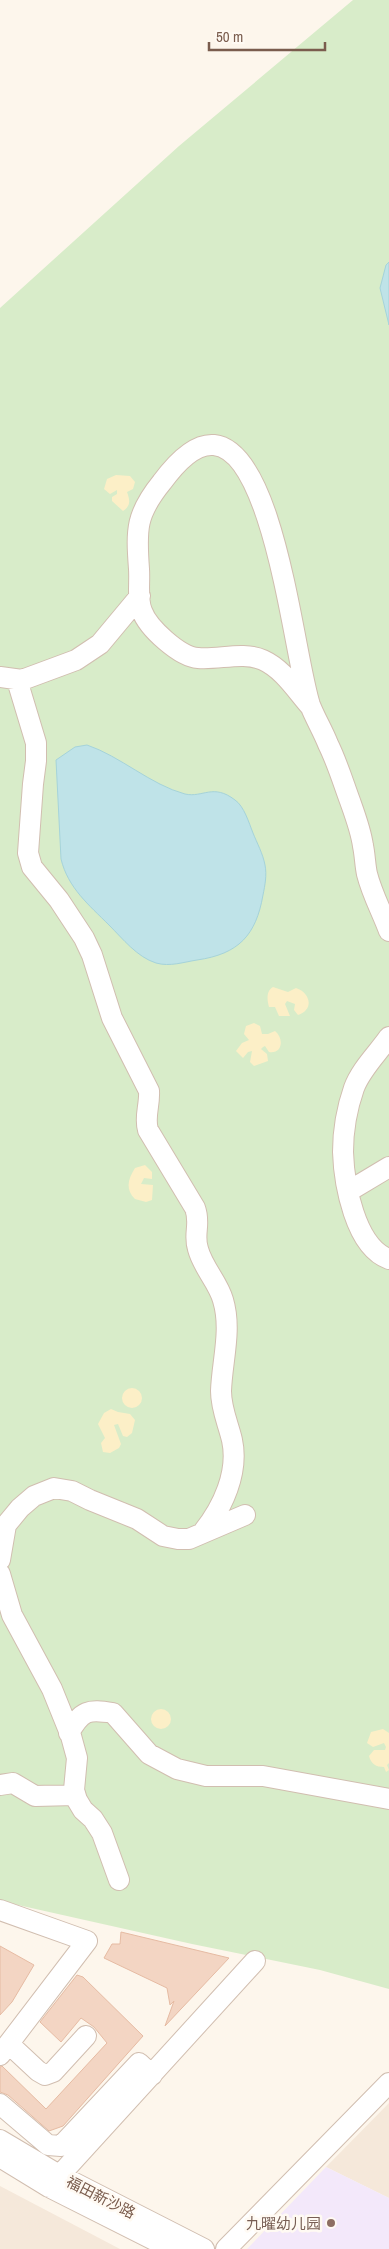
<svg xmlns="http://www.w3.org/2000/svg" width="389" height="2249" font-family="'Archivo Narrow','Noto Sans SC',sans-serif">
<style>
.residential{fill:#f5e8da}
.education{fill:#f3e8fa}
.green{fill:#d8ecc9}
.sand{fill:#fcefc7}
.water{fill:#bfe3e8;stroke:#a5d3da}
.building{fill:#f3d5c3;stroke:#e6bba3}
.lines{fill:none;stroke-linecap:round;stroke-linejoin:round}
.minor-casing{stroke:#d1beb0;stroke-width:22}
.minor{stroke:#fff;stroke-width:20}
.education-dot{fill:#8d6e63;stroke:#fffaf3;stroke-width:2}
.labels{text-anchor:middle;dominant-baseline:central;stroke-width:5;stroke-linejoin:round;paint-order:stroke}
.street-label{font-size:15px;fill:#7a5c4d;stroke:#fffaf3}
.education-label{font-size:15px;fill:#785e54;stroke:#fffaf3;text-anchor:end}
</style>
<rect width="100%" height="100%" fill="#fdf6ec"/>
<path class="residential" d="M389 2103V2198L326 2167Z
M0 2186 120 2249H0Z"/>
<path class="education" d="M326 2167 389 2198V2249H247Z"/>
<path class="green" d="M353 0H389V1989L320 1970 192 1944 0 1901V308L179 146Z"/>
<path class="sand" d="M116 475 130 476 135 482 133 489 127 492C130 500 131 506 123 511L112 501V497L117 494V490L110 494 104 489 107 479Z
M273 987 288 992 296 988C311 993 314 1010 298 1015L294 1010 295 1004 287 1001 285 1004 290 1016H279L275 1007H269C267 1000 266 991 273 987Z
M254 1023 260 1026 262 1034H268L275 1031C284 1038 283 1054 269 1052L265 1046 263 1047 261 1049 267 1054 268 1061 254 1066 250 1062 252 1051 248 1052 243 1058 236 1051 242 1043 249 1040 244 1034 246 1026Z
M145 1165 152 1172V1179L144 1178 141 1184 153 1185 152 1200 146 1202 135 1199C125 1189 128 1179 135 1168Z
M122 1398a10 10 0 1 1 20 0a10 10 0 1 1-20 0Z
M111 1409 118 1412 130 1414 135 1420 132 1433 127 1437 123 1436 118 1424 114 1425 121 1444 119 1448 110 1453 103 1452 101 1443 105 1438 98 1424 104 1413Z
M151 1719a10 10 0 1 1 20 0a10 10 0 1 1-20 0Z
M383 1729 389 1733V1763L387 1765 389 1770 386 1772 384 1767C376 1767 371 1764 369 1756L374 1750H385L386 1747 384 1743 373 1747 367 1743 371 1732Z"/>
<path class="water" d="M389 262V325L380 288 386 265Z
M87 745C120 756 151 785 185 794 203 798 213 783 235 800 244 806 249 823 253 833 257 843 263 854 265 865 267 875 265 885 263 895 256 935 239 954 197 960 184 962 170 967 156 963 137 957 123 939 109 925 89 905 68 888 61 859L56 760 75 747Z"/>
<path class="building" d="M121 1932 229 1958 165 2026 174 2001 170 2005 167 1988 104 1958 112 1944H120Z
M0 1946 34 1965 12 2002 0 2015Z
M77 1975 83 1977 143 2036 63 2126 49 2131 8 2095 0 2092V2067L2 2066 46 2109 107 2043 94 2027 81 2018 61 2042 40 2022Z"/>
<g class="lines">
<g class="minor-casing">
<path id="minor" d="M0 677 22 680 76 660 100 644 140 596
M17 680 36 743V761L33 784 28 853 32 867 59 900 84 938 92 955 112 1018 149 1091C150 1105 144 1117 148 1130L195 1208C201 1224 193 1234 198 1249 203 1268 218 1282 223 1300 232 1330 222 1361 221 1391 221 1409 228 1423 232 1440 239 1472 223 1507 203 1532
M310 706C296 690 283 669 263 660 243 651 219 660 198 658 180 657 148 628 142 611 137 600 140 582 139 569 136 529 136 514 162 482 173 467 193 443 214 445 275 451 294 657 310 705 315 718 323 731 328 744 337 762 343 782 350 801 355 815 361 831 363 846 365 855 365 865 367 874 372 894 382 912 389 931
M389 1037C378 1053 361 1069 354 1088 347 1108 343 1130 343 1152 344 1183 355 1247 389 1259
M349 1191 389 1167
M0 1560 6 1525 20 1508 34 1496 54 1488 72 1491 90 1500 137 1519 163 1536 178 1539H189L245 1515
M0 1574 12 1615 52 1689 71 1736 77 1758 74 1790 77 1800 83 1810 93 1819 102 1833 119 1880
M69 1733C82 1710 88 1709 113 1713L149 1754 177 1769 206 1776H263L389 1799
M0 1785 13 1783 35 1796 75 1795
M0 1910 87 1941 0 2055
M9 2044 38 2071 45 2075 53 2072 86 2036
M0 2104 48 2145 61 2146 139 2063 152 2075
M0 2140 59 2175 204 2249
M0 2157 49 2187 172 2249
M49 2187 255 1961
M226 2249 389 2083"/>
</g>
<use href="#minor" class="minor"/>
</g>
<circle class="education-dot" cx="331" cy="2223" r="5"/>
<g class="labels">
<g class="street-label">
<text transform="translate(101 2197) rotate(27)">福田新沙路</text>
</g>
<g class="education-label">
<text x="321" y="2223">九曜幼儿园</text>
</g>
</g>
<path d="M209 42v8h116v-8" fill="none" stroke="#7a5c4d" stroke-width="2.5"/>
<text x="216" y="42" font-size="15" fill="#7a5c4d" stroke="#fffaf3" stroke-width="4" paint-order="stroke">50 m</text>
</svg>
